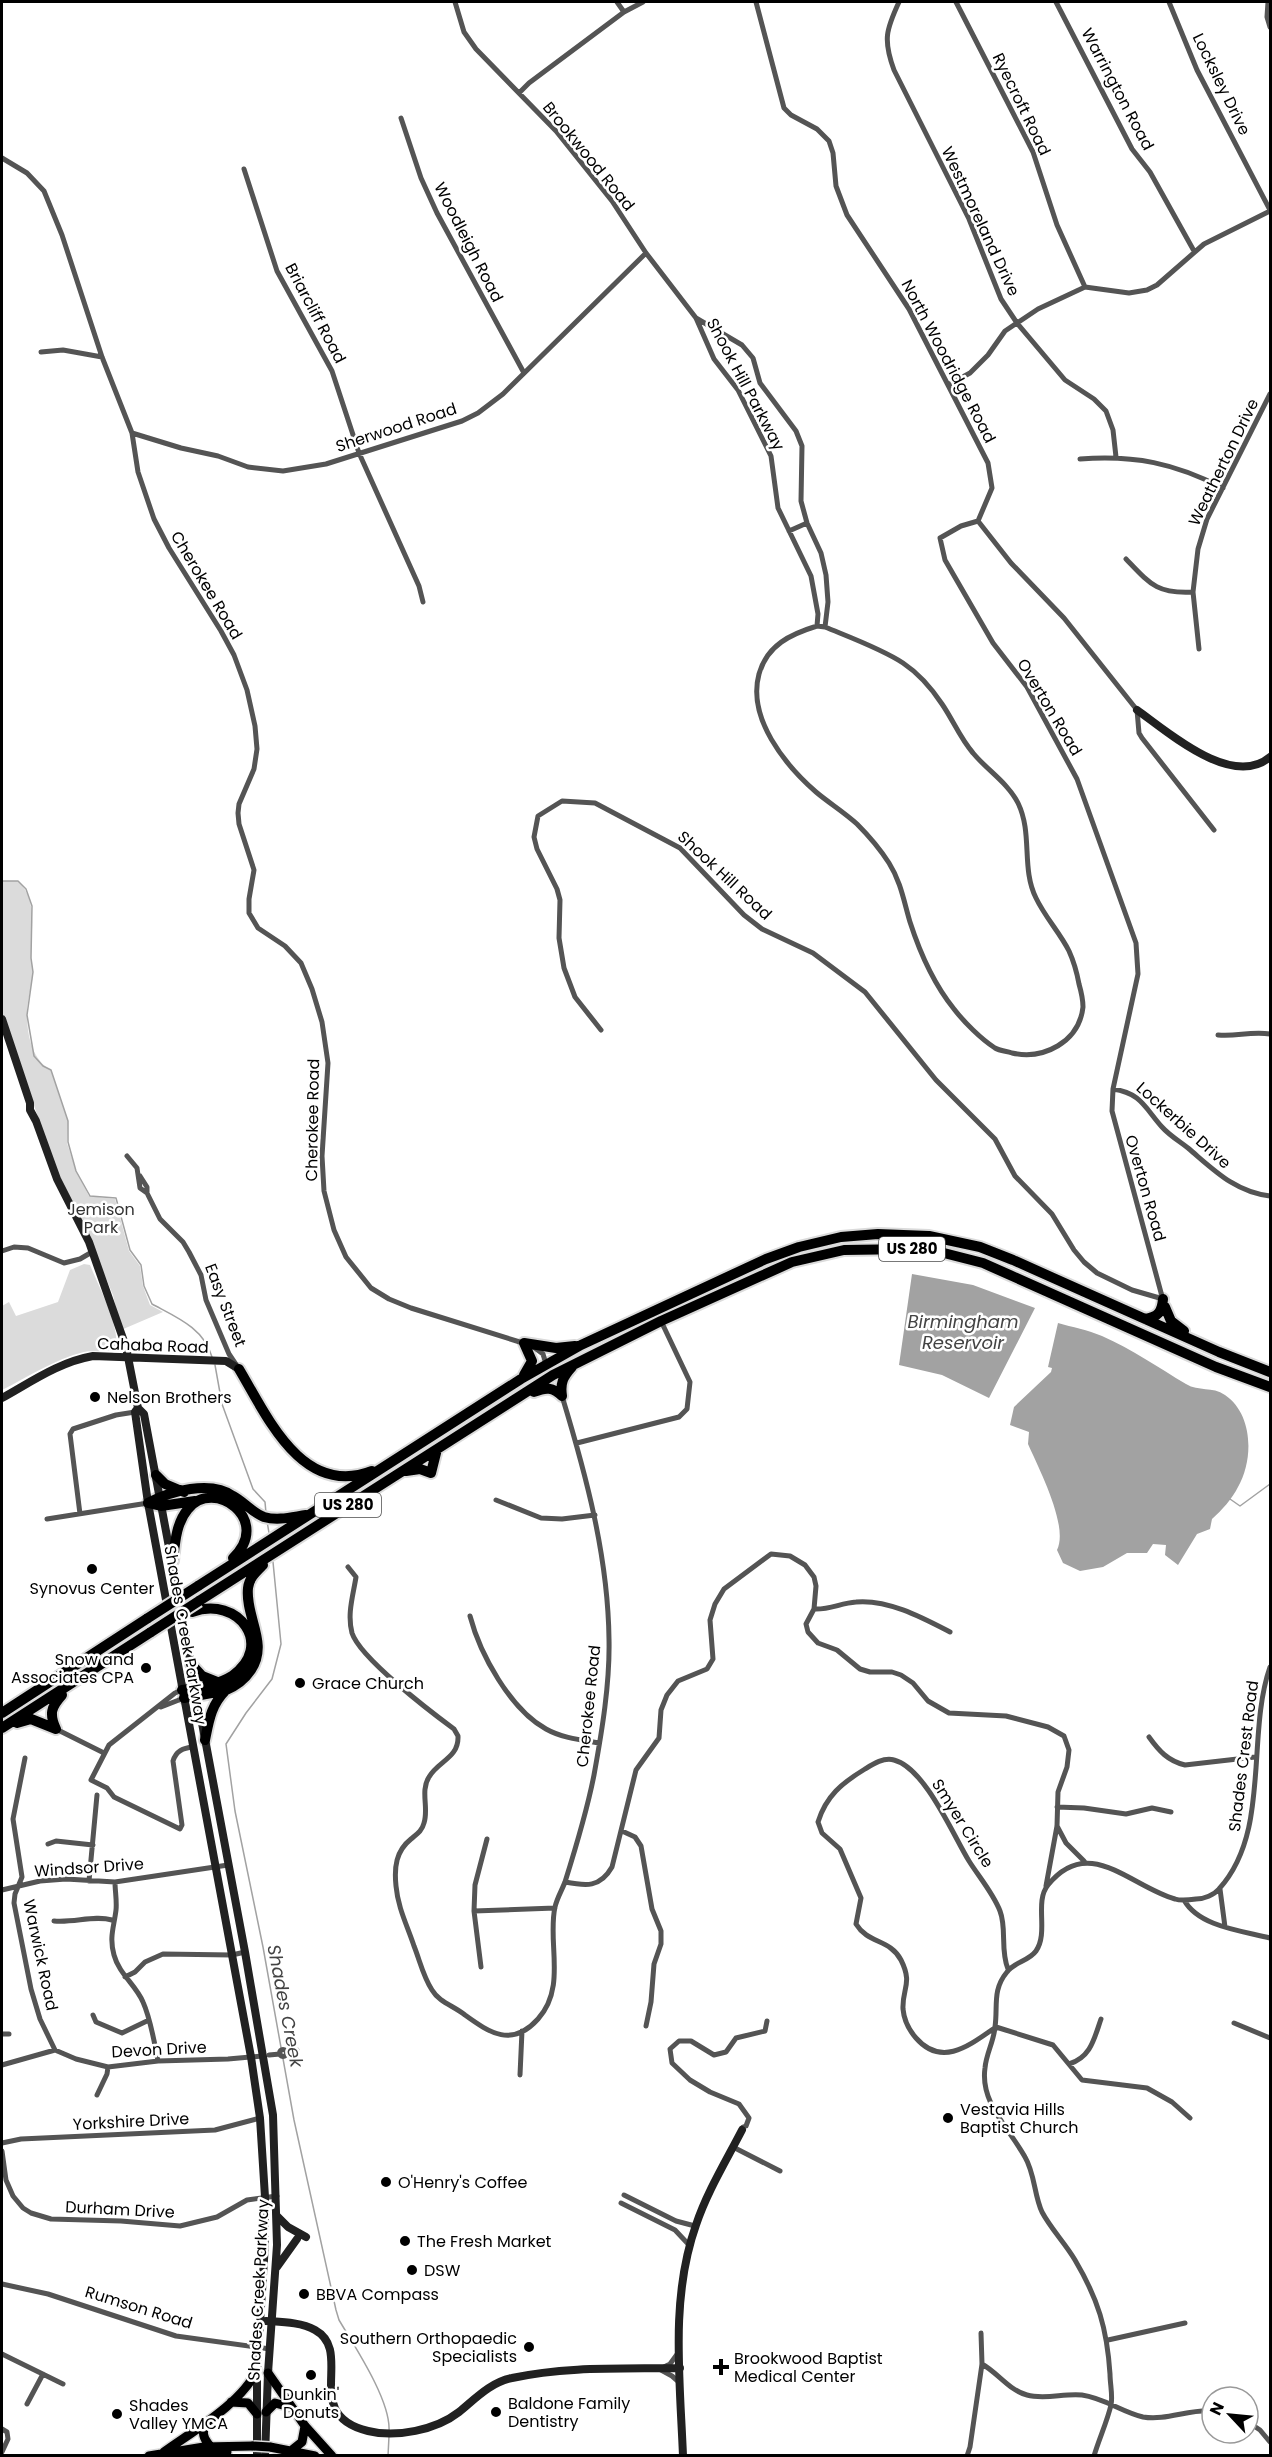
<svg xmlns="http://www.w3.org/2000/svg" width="1272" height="2457" viewBox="0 0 1272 2457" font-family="Poppins,sans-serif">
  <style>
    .green { fill: #dbdbdb }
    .water { fill: #a2a2a2 }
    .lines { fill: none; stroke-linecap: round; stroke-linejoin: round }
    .stream { stroke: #a2a2a2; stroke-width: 1.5 }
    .primary-casing { stroke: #dbdbdb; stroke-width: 12 }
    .highway-casing { stroke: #dbdbdb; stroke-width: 14 }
    .street { stroke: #545454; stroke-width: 5 }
    .secondary { stroke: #212121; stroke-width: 8 }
    .primary { stroke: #000; stroke-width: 9 }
    .highway { stroke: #000; stroke-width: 10 }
    .primary-bridge-casing { stroke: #dbdbdb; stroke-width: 12; stroke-linecap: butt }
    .highway-bridge-casing { stroke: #dbdbdb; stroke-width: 14; stroke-linecap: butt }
    .primary-bridge { stroke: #000; stroke-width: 9 }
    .highway-bridge { stroke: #000; stroke-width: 10 }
    .poi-dot { fill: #000; stroke: #fff; stroke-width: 2 }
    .labels { text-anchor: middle; stroke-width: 5; stroke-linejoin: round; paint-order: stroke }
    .shield { fill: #fff; stroke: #4c4c4c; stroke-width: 1.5 }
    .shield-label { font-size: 15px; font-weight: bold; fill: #000 }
    .street-label { font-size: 16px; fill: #000; stroke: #fff }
    .park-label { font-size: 16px; fill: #323232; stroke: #fff }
    .poi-label { font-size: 16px; fill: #000; stroke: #fff; text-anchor: start }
    .water-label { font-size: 18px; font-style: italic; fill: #434343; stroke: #fff }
  </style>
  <rect width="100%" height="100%" fill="#fff"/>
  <path class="green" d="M 2,881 L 18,881 C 38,900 31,929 31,955 C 31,961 33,967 33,973 C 32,987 27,1000 27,1014 C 27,1035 32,1060 51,1070 L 68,1121 L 67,1143 L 76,1171 L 89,1196 L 115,1199 L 129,1251 L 140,1266 L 143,1286 L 150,1305 L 163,1312 L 121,1330 L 113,1295 L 90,1240 L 58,1174 L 2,1014 Z
    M 84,1264 L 90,1265 C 98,1285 120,1326 116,1347 C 107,1354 94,1350 84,1352 C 55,1359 28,1377 2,1390 L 2,1306 L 9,1302 L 16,1316 L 58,1302 L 70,1270 Z"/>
  <path class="water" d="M 912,1274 L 973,1285 L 1035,1308 L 989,1398 L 942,1375 L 899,1365 Z
    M 1058,1323 C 1072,1327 1088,1330 1102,1336 C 1132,1349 1159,1368 1186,1384 C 1199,1392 1212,1386 1225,1395 C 1253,1414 1254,1459 1238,1487 C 1232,1499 1222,1510 1212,1519 L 1210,1529 L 1197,1534 L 1178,1565 L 1165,1555 L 1166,1545 L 1153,1544 L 1147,1553 L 1127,1553 L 1103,1567 L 1080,1571 L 1063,1563 L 1057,1550 C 1069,1526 1039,1469 1028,1444 L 1029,1432 L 1010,1425 L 1014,1407 L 1051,1372 L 1052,1368 L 1048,1367 Z"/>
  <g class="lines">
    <path class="stream" d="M 2,881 L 18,881 L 26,889 L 32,906 L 31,958 L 33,972 L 27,1015 L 34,1056 L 43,1066 L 51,1070 L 68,1121 L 68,1142 L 76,1171 L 90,1196 L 116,1198 L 130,1250 L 141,1265 L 144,1286 L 152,1304 C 176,1317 204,1328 212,1357
      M 215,1365 L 222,1404 L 253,1489 L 265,1502 L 266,1513
      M 1230,1499 L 1240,1506 L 1270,1484
      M 267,1521 L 269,1533
      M 273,1562 L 281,1644 L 272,1679 L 246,1713 L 226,1744 L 235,1811 L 263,1947 L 294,2120 L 336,2310 L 339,2320 C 355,2347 391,2401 389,2431
      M 388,2456 L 389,2436"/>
    <g class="primary-casing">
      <path id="primary" d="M 268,2373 L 305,2426 L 332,2456
        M 231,2402 L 248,2403 L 257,2414
        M 266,2412 L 275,2403 L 290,2407
        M 205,2423 C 202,2433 203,2438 210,2446
        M 270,2447 L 315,2456
        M 292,2450 L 302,2442 L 305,2426
        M 164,2452 C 193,2431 242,2403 257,2370
        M 149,2456 L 204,2447 L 253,2446
        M 194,2456 L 227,2452"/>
    </g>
    <g class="highway-casing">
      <path id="highway" d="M 1165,1307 L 1171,1321 L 1184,1331
        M 1145,1319 C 1158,1317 1162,1312 1163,1299
        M 524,1343 L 556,1348 L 575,1346
        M 524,1343 L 532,1361 L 524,1375
        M 239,1369 C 267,1416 302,1498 372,1471
        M 534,1392 C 546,1387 553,1387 562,1396
        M 562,1396 C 560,1383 563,1377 572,1367
        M 406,1471 L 420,1469 L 431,1473 L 437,1449
        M 156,1475 L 165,1484 L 184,1492
        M 148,1503 C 170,1491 211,1480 233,1496 C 244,1502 253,1513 264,1517 C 278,1521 292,1517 306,1515
        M 148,1503 L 161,1506 L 195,1501
        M 173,1561 C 175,1543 176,1523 188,1509 C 214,1477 273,1520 233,1558
        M 198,1586 L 521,1379 L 581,1345 L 766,1259 L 799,1247 L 841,1237 L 878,1234 L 929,1236 L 980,1247 L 1013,1260 L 1219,1352 L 1270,1372
        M 199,1601 L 553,1375 L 661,1321 L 792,1262 L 844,1250 L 911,1249 L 940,1252 L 983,1263 L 1216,1367 L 1270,1387
        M 191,1664 L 202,1676 L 217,1682
        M 182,1690 C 199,1688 218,1685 232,1676 C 275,1646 239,1595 192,1612
        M 184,1698 C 198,1695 212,1694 226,1690 C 236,1686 245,1679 251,1670 C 269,1643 245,1617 248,1588 C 249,1578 256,1572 263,1565
        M 2,1713 L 148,1618
        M 17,1723 L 31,1719 L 56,1729
        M 2,1728 L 151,1632
        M 56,1729 C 49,1714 51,1707 62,1695
        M 205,1740 C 209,1720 211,1705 226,1690"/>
    </g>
    <path class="street" d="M 455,2 L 464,32 L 476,49 L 556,131 L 612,201 L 646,253 L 696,318 L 714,359 L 738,390 L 771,456 L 778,508 L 811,576 L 818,614 L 817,626
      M 617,2 L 624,12
      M 756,2 L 784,108 L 791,115 L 817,129 L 829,141 L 833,153 L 836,186 L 847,215 L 909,309 L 988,463 L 992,488 L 978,521
      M 899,2 C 886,30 883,40 894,70 L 969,219 L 1001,299 L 1017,323 L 1065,380 L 1094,399 L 1106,411 L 1113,430 L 1116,457
      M 956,2 L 1033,152 L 1057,225 L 1085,287
      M 1056,2 L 1132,149 L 1150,172 L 1194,251
      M 1169,2 L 1197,70 L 1270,210
      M 1268,2 L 1267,17 L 1270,27
      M 519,93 L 529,83 L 624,12 L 643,2
      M 401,118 L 421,178 L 437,213 L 524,373
      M 2,158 L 27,173 L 44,191 L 62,235 L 102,357 L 132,433 L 138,472 L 154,519 L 169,548 L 221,631 L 234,655 L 247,690 L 255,726 L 257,749 L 254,769 L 239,804 L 238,813 L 239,824 L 254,870 L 249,899 L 249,913 L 258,928 L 285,946 L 301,963 L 312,989 L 322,1022 L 328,1063 L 322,1156 L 324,1191 L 334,1230 L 346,1257 L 371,1288 L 389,1299 L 411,1308 L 523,1343
      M 244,169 L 277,271 L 332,371 L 359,453 L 419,586 L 423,602
      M 696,318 L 742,345 L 753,358 L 760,383 L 796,431 L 802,446 L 801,501 L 807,523 L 821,553 L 826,575 L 828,602 L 825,627
      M 41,352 L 63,350 L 102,357
      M 948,385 L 970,373 L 988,355 L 1005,331 L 1038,309 L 1085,287 L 1129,293 L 1147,290 L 1157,285 L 1204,244 L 1270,211
      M 132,433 L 181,448 L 218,456 L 248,467 L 283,471 L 326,464 L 462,421 L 478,413 L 503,394 L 646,253
      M 1080,459 C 1135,455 1174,463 1223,488
      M 978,521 L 961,526 L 940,538 L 945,560 L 993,643 L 1027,687 L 1077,779 L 1136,943 L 1138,974 L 1113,1089 L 1112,1111 L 1163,1300
      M 978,521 L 1011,563 L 1064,618 L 1137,710 L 1139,733 L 1142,738 L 1214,830
      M 789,531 L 807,523
      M 1126,559 C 1150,584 1157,594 1193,592
      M 817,626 L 825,627 C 849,637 882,649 903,663 C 918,673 932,689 942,704 C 953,720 960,738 973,753 C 987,770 1008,783 1018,803 C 1033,834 1021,868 1036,898 C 1045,917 1060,933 1069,951 C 1074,962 1077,973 1079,984 C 1081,991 1083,999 1083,1007 C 1079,1042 1044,1060 1012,1053 C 1006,1051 1000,1051 995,1048 C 981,1039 964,1022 954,1009 C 933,983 920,953 910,922 C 904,902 901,882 889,863 C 880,849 869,836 857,824 C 844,812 829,803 816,792 C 785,765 747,718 759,674 C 767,645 791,634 817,626 Z
      M 1199,649 L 1193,592 L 1198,549 L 1207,519 L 1270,394
      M 601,1030 L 575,997 L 564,968 L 559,938 L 560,900 L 557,889 L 537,849 L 534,837 L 538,816 L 562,801 L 595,803 L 680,848 L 744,915 L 762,929 L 813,953 L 865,992 L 936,1080 L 995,1139 L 1015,1176 L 1052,1214 L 1074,1250 L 1084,1262 L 1097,1273 L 1132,1290 L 1163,1299
      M 1218,1035 C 1236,1037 1250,1031 1270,1034
      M 1113,1089 C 1141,1093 1145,1108 1162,1127 C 1169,1135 1179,1141 1188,1148 C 1214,1170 1235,1192 1270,1196
      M 127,1156 L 137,1168 L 140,1188 L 147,1193 L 160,1219 L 183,1242 L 189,1252 L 201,1275 L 206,1300 L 229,1354 L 237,1366
      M 140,1176 L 147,1187 L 147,1193
      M 2,1251 L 14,1247 L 28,1248 L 64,1263 L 80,1259 L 92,1252
      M 535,1348 L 543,1354 L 546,1364
      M 577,1443 L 679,1417 L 687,1409 L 690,1382 L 661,1321
      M 496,1500 L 541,1518 L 562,1519 L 595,1515
      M 80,1514 L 70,1434 L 73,1429 L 116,1415 L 135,1412
      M 47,1519 L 148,1503
      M 348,1567 L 356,1577 C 353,1596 347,1614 352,1633 C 360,1658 431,1712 454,1729 L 458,1736 C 459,1758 438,1761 429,1777 C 420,1791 429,1808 424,1823 C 422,1831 417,1834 411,1839 C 396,1851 394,1867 396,1886 C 398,1908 407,1925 414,1946 C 420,1961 423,1976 432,1990 C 439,2002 454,2006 465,2015 C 490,2033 512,2048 538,2019 C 567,1987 547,1942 555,1907 C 557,1898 562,1890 565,1882 C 576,1847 587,1811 594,1775 C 602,1731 610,1683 609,1639 C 608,1556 586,1475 562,1396
      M 814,1609 C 829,1610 841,1603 856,1602 C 888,1599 923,1618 950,1632
      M 470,1616 C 480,1654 510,1709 546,1729 C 562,1738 581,1740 599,1743
      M 182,1690 L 175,1693 L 109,1745 L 91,1780 L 107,1788 L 114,1797 L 180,1829 L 182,1825 L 173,1761 C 176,1751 183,1748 193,1747
      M 161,1707 L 184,1698
      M 56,1729 L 104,1753
      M 1149,1737 C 1159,1751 1168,1761 1185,1765 L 1255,1757
      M 25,1758 L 13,1819 L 22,1877 L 15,1894 L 14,1903 L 31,1989 L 40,2019 L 55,2050
      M 1057,1807 L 1084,1808 L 1126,1814 L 1152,1808 L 1171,1812
      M 1057,1826 L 1066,1843 L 1084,1861
      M 622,1831 L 635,1837 L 641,1846 L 652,1909 L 661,1931 L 661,1944 L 654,1964 L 651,2002 L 646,2026
      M 48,1844 L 56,1841 L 93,1845
      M 89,1881 L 97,1795
      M 115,1882 C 115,1891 117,1901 116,1910 C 114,1927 109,1937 114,1955 C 119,1974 136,1985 143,2002 C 151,2020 154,2041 158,2061
      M 565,1882 C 586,1886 600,1888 612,1867 L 636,1770 L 659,1738 L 661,1710 L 667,1695 L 678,1681 L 707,1669 L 713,1659 L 710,1620 L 715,1604 L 724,1589 L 771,1554 L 790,1556 L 805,1565 L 814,1577 L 816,1586 L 814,1609 L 806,1624 L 808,1632 L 818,1643 L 837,1650 L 860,1669 L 870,1672 L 892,1672 L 901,1675 L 913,1683 L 928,1701 L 949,1713 L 1006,1716 L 1048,1727 L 1064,1736 L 1069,1750 L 1067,1767 L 1058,1792 L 1057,1826 L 1046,1886
      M 1220,1889 L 1225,1927
      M 2,1890 L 40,1881 L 66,1879 L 115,1882 L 228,1865
      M 1184,1900 C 1199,1927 1243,1931 1270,1938
      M 474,1911 L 555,1908
      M 54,1921 C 74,1923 94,1915 112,1920
      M 481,1967 L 474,1911 L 475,1885 L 487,1839
      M 1008,1969 C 1000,1950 1007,1929 1000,1911 C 993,1893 979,1877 969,1861 C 953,1835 925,1768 894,1760 C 884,1757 873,1764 865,1769 C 842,1783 826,1796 818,1822 L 822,1833 L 840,1849 L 861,1898 L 856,1924 C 868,1944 890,1939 901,1960 C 913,1984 902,1988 903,2009 C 904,2020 909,2030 916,2038 C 942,2068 970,2045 996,2027 L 1053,2045 L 1082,2080 L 1147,2088 L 1172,2102 L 1190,2118
      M 125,1977 L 135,1972 L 145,1962 L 163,1954 L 232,1955 L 245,1952
      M 93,2015 L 96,2022 L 122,2033 L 149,2020
      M 1234,2023 L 1270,2038
      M 2,2034 L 9,2034
      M279.5 2053a3.5 3.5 0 1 1 7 0a3.5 3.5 0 1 1-7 0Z
      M 287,2052 L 297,2050
      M 269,2055 L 280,2054
      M 1069,2064 C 1091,2057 1094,2039 1101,2019
      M 2,2065 L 55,2050 L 76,2059 L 108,2067 L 158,2061 L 228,2059 L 263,2056
      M 520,2075 L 522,2031
      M 97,2095 L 107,2074 L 108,2067
      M 743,2127 L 746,2126 L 749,2118 L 739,2104 L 710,2092 L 690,2080 L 672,2063 L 670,2049 L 679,2041 L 691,2041 L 714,2055 L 726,2052 L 736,2038 L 765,2031 L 767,2021
      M 2,2143 L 21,2139 L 215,2130 L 260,2118
      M 733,2147 L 780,2171
      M 2,2151 L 6,2180 L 13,2196 L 23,2208 L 31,2213 L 51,2219 L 121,2221 L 180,2226 L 217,2217 L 247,2200 L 277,2196
      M 624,2195 L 676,2221 L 695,2226
      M 621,2203 L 675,2230 L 690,2246
      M 2,2284 L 48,2294 L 176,2336 L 270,2349
      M 1108,2340 L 1185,2323
      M 2,2354 L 63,2384
      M 982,2364 C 998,2373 1010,2391 1027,2395 C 1045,2400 1064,2393 1082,2395 C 1104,2398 1122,2412 1143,2417 C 1166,2421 1189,2409 1212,2411
      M 664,2367 L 670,2364 L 678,2353
      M 661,2370 L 672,2376 L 680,2383
      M 27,2404 L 43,2374
      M 1248,2422 L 1260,2430 L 1270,2442
      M 2,2429 L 7,2432 L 8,2439 L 2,2452
      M 967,2456 L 970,2447 L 982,2364 L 981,2333
      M 1094,2456 C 1099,2439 1107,2422 1111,2405 C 1113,2396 1110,2384 1110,2374 C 1107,2328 1098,2299 1075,2260 C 1065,2243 1051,2229 1042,2212 C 1034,2195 1035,2174 1025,2157 C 1009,2128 980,2103 985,2068 C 986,2054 994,2041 995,2027 C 998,2006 992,1990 1007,1972 C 1014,1962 1029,1961 1036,1951 C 1049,1932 1034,1902 1048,1885 C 1089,1834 1131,1887 1175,1899 C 1181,1901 1189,1900 1196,1899 C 1204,1899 1214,1895 1219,1889 C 1271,1832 1246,1736 1270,1667"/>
    <path class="secondary" d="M 1137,710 C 1168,732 1232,789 1270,757
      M 2,1019 L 30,1103 L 30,1110 L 36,1121 L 57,1179 L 89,1242 L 126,1347 L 138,1408 L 144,1414 L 245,1952 L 273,2115 L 277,2245 L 268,2373 L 265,2456
      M 2,1398 C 31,1382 59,1362 93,1356 L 226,1361 L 239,1369
      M 138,1408 L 135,1412 L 148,1503 L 251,2057 L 260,2118 L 265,2197 L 265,2244 L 257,2370 L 257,2456
      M 277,2216 L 288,2227 L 306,2237
      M 277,2267 L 297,2239
      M 266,2321 C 281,2322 301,2322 315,2330 C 355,2352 300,2415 368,2431 C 396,2438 436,2430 459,2412 C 475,2399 491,2382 512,2378 C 566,2366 624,2369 680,2368
      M 683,2456 C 680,2379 670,2298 696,2225 C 707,2192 726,2161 742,2130"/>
    <use href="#primary" class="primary"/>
    <use href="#highway" class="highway"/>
    <g class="primary-bridge-casing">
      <path id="primary-bridge" d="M 253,2446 L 270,2447"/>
    </g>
    <g class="highway-bridge-casing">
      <path id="highway-bridge" d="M 148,1618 L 198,1586
        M 151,1632 L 199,1601"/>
    </g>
    <use href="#primary-bridge" class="primary-bridge"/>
    <use href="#highway-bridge" class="highway-bridge"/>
  </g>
  <g class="poi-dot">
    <circle cx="95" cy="1397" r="6"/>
    <circle cx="92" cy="1569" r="6"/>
    <circle cx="146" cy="1668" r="6"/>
    <circle cx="300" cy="1683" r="6"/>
    <circle cx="948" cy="2118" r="6"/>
    <circle cx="386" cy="2182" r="6"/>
    <circle cx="405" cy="2241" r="6"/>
    <circle cx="412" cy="2270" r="6"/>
    <circle cx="304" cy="2294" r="6"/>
    <circle cx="529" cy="2347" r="6"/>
    <path d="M718 2358h6v6h6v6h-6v6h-6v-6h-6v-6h6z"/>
    <circle cx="311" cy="2375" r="6"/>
    <circle cx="496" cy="2412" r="6"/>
    <circle cx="117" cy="2414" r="6"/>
  </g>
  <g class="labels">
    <g class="shield">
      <rect x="879" y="1237" width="66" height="24" rx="4.5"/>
      <rect x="315" y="1493" width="66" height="24" rx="4.5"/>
    </g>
    <g class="shield-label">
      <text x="912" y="1254">US 280</text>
      <text x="348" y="1510">US 280</text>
    </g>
    <g class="street-label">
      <text transform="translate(1222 84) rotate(64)" y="6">Locksley Drive</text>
      <text transform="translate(1118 89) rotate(62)" y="6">Warrington Road</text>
      <text transform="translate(1022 104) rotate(64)" y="6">Ryecroft Road</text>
      <text transform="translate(589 156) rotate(51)" y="6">Brookwood Road</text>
      <text transform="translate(981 221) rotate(65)" y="6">Westmoreland Drive</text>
      <text transform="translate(469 242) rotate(63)" y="6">Woodleigh Road</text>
      <text transform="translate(316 313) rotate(62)" y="6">Briarcliff Road</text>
      <text transform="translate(949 361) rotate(62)" y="6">North Woodridge Road</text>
      <text transform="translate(746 384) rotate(62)" y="6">Shook Hill Parkway</text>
      <text transform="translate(396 427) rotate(-18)" y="6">Sherwood Road</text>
      <text transform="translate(1223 462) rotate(-64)" y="6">Weatherton Drive</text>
      <text transform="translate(207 585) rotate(59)" y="6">Cherokee Road</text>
      <text transform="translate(1050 707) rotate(59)" y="6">Overton Road</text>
      <text transform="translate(725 875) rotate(43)" y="6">Shook Hill Road</text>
      <text transform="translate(312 1120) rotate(-89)" y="6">Cherokee Road</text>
      <text transform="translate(1184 1125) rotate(42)" y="6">Lockerbie Drive</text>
      <text transform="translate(1146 1188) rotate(74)" y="6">Overton Road</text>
      <text transform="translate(226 1305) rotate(69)" y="6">Easy Street</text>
      <text transform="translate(153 1345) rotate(2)" y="6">Cahaba Road</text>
      <text transform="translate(186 1635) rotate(80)" y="6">Shades Creek Parkway</text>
      <text transform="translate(588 1706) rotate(-84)" y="6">Cherokee Road</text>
      <text transform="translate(1243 1756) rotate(-83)" y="6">Shades Crest Road</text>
      <text transform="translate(963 1823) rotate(58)" y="6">Smyer Circle</text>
      <text transform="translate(89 1867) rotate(-4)" y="6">Windsor Drive</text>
      <text transform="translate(41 1955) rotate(78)" y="6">Warwick Road</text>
      <text transform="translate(159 2049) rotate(-3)" y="6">Devon Drive</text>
      <text transform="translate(131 2121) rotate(-3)" y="6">Yorkshire Drive</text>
      <text transform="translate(120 2209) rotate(3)" y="6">Durham Drive</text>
      <text transform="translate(258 2290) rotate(-87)" y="6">Shades Creek Parkway</text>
      <text transform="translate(139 2307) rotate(17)" y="6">Rumson Road</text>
    </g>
    <g class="park-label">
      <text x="101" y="1215">Jemison<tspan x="101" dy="18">Park</tspan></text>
    </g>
    <g class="poi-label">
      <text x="107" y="1403">Nelson Brothers</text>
      <text x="92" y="1594" text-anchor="middle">Synovus Center</text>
      <text x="134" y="1665" text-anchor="end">Snow and<tspan x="134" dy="18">Associates CPA</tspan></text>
      <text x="312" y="1689">Grace Church</text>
      <text x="960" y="2115">Vestavia Hills<tspan x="960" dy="18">Baptist Church</tspan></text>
      <text x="398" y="2188">O'Henry's Coffee</text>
      <text x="417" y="2247">The Fresh Market</text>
      <text x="424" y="2276">DSW</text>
      <text x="316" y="2300">BBVA Compass</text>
      <text x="517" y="2344" text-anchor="end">Southern Orthopaedic<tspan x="517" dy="18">Specialists</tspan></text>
      <text x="734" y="2364">Brookwood Baptist<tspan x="734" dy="18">Medical Center</tspan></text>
      <text x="311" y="2400" text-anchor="middle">Dunkin'<tspan x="311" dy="18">Donuts</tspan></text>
      <text x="508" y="2409">Baldone Family<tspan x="508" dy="18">Dentistry</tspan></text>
      <text x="129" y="2411">Shades<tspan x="129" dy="18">Valley YMCA</tspan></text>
    </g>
    <g class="water-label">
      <text x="963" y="1328">Birmingham<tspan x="963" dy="21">Reservoir</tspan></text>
      <text transform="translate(285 2006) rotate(79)" y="6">Shades Creek</text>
    </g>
  </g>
  <rect width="1272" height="2457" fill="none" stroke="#000000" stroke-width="6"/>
  <g transform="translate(1230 2415) rotate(296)"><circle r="28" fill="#ffffff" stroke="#999999" stroke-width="1.5"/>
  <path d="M0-4.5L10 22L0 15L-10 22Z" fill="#000000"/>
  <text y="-9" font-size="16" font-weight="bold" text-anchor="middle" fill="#000000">N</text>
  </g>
</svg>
